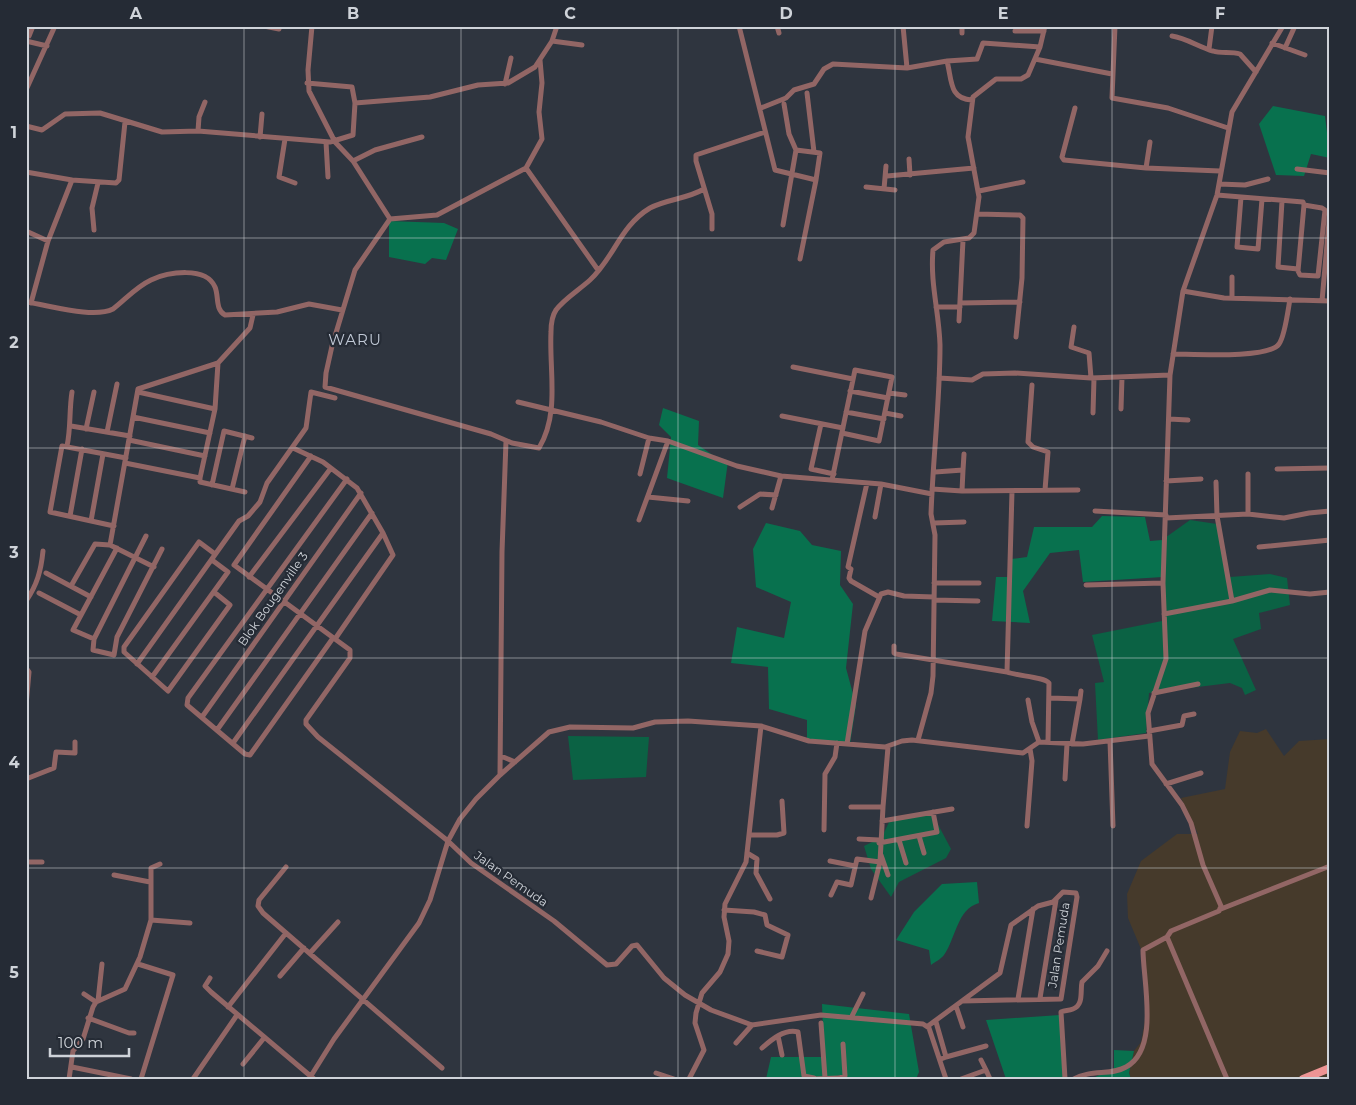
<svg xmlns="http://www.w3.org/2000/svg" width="1356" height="1105" viewBox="0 0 1356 1105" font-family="Montserrat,sans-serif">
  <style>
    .industrial { fill: #463a2b }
    .green { fill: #0b6244 }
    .forest { fill: #08714e }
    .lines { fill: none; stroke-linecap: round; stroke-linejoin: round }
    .minor { stroke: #926665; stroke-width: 5 }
    .primary { stroke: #ee9494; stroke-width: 8 }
    .grid { fill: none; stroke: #cfd3d9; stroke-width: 1; stroke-opacity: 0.55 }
    .labels { text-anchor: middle; stroke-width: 4.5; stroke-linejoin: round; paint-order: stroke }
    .street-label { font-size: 12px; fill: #cfd3d9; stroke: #252b35 }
    .quarter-label { font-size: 15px; letter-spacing: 1px; fill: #c1c9d6; stroke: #252b35 }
    .neatline { fill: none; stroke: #cfd3d9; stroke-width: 2 }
    .grid-label { font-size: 16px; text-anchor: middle; font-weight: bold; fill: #cfd3d9 }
  </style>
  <rect width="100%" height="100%" fill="#2f353f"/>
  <path class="industrial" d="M 1266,729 L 1284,756 L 1299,741 L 1330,739 L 1330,1079 L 1131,1079 L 1129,1073 L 1134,1051 L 1141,1042 L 1146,1015 L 1141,949 L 1128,918 L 1127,894 L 1141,861 L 1177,834 L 1198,834 L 1181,798 L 1225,789 L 1230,752 L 1240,731 L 1257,733 Z"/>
  <path class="green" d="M 1190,520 L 1217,524 L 1230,577 L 1270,574 L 1287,578 L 1290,605 L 1259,613 L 1261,629 L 1233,639 L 1256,690 L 1245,695 L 1242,688 L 1230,683 L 1149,693 L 1146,733 L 1098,740 L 1095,683 L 1104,682 L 1092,635 L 1162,621 L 1162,540 Z
    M 568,736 L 649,737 L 646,777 L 573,780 Z
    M 933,815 L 951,849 L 946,858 L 899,882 L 891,897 L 871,869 L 864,846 L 882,837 L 890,820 Z"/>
  <path class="forest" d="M 1273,106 L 1325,116 L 1330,158 L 1311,154 L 1304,176 L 1276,175 L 1259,124 Z
    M 389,221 L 444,223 L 458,229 L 446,260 L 432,258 L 425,264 L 389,257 Z
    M 663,408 L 699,421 L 698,445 L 717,458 L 728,461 L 723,498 L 667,478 L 671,437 L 659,425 Z
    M 1102,516 L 1145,517 L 1150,541 L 1162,540 L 1163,577 L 1083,582 L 1079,550 L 1050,553 L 1023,591 L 1030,623 L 992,621 L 996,577 L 1010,577 L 1011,559 L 1027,557 L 1034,527 L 1092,527 Z
    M 766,523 L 800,531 L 812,545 L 841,551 L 840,585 L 853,604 L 846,668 L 856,705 L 850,744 L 807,739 L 807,720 L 769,709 L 768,667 L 731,663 L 737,627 L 784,638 L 791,602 L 756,587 L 753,549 Z
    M 977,882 L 979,903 C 957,909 956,938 944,955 C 941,959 935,962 931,965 L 929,950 L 896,940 L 914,912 L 942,884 Z
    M 822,1004 L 909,1014 L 919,1072 L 916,1079 L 851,1079 L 842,1075 L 816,1079 L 766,1079 L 771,1057 L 824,1057 Z
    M 1060,1015 L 1067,1079 L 1006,1079 L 986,1020 Z
    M 1114,1050 L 1134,1051 L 1129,1073 L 1131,1079 L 1091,1079 L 1114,1068 Z"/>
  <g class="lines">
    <path class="minor" d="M 264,26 L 279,29 L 279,26
      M 312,26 L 308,70 L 309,91 L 335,142 L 353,161 L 390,219
      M 739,26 L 775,170 L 816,180 L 800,259
      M 777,26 L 779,33
      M 903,26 L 907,68
      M 1115,26 L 1112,98 L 1168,108 L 1228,128
      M 1015,31 L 1044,31
      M 962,33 L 962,26
      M 29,36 L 33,26
      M 1172,36 C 1186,38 1199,47 1213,51 C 1221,54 1231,51 1240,54 L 1256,72
      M 26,41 L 47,46
      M 552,41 L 582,45
      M 1272,43 L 1305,55
      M 1285,48 L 1295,26
      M 1209,49 L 1212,26
      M 1035,59 L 1112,74
      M 540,60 L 542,83 L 539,112 L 542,139 L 526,168 L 598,270
      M 947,61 C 952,80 949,99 972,100
      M 505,84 L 511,58
      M 26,90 L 55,26
      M 807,93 L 814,152
      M 355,103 L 430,97 L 478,85 L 508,83 L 535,67 L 552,41 L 557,26
      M 761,108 L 786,98 L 794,90 L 814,84 L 824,69 L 833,64 L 907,68 L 947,61 L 977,59 L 983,43 L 1040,47
      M 1075,108 L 1062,157 L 1064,160 L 1146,168 L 1220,171
      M 26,126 L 42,130 L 65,114 L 100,113 L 162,132 L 198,131 L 330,142 L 353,135 L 355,103 L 352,87 L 307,83
      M 198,131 L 199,117 L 205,102
      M 260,137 L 262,114
      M 285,139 L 279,177 L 295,183
      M 326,142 L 328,177
      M 796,150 L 820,153 L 816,180
      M 909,159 L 910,175
      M 353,161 L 375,150 L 422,137
      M 526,168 L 437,215 L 390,219 L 355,270 L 332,346 L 326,373 L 325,387 L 491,434 L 512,443 L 539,448 C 560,413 549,371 551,332 C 551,325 552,316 556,310 C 564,299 579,290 590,280 C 614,258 620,226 650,208 C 667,199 687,199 704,189
      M 1146,168 L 1150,142
      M 1297,169 L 1330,173
      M 26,172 L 72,180
      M 887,176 L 974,168
      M 1219,184 L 1245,185 L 1268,179
      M 866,187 L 895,190
      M 884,189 L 886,166
      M 979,191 L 1023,182
      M 1217,195 L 1303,202 L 1304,205 L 1322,208 L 1325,210 L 1318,276 L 1300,275 L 1298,271 L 1304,205
      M 1241,197 L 1237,247 L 1258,249 L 1262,199
      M 1282,201 L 1278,267 L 1298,269
      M 977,214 L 1020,215 L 1023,218 L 1022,278 L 1016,337
      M 783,225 L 796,150 L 789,134 L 784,104
      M 712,229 L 712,214 L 696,161 L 696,155 L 765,132
      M 94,230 L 92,208 L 98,183
      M 26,231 L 48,241
      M 1183,291 L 1224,298 L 1330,301
      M 1232,298 L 1232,277
      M 1322,301 L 1330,211
      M 26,302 C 49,305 93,319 113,309 C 126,299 136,287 151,280 C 168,272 206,266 215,287 C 219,296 215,310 225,315 L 277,312 L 309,304 L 342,310
      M 31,303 L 48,241 L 72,180 L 116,183 L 119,180 L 125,122
      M 960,303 L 1020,302
      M 936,307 L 960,307
      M 959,321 L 963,240
      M 1074,327 L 1071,347 L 1089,353 L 1091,378
      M 1173,354 C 1192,354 1269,359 1279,344 C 1285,336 1288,310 1290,299
      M 793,367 L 853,379
      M 939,378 L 972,380 L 983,374 L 1015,373 L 1091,378 L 1170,375
      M 1032,385 L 1028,442 L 1033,447 L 1048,452 L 1045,490
      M 850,391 L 888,398
      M 138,392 L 215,409
      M 889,393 L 905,395
      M 518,402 L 601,422 L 649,438 L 668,441 L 737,466 L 781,476 L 881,484 L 932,494
      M 1121,409 L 1122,377
      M 846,412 L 884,419
      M 885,413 L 901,416
      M 1093,413 L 1094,378
      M 782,416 L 843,428
      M 133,417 L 210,433
      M 1169,419 L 1188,420
      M 821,424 L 811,469 L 834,474
      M 71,426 L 130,436
      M 86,429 L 94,392
      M 107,432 L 117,384
      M 129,440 L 205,456
      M 67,446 C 71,428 69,411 72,392
      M 293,448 L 323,462 L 357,488 L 383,533 L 393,555 L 335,639
      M 311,456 L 234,565 L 350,650 L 350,658 L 306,720 L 306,724 L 318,737 L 448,841 L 471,863 L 554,921 L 607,965 L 616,964 L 632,946 L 637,945 L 664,978 L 685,995 L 711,1010 L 752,1025 L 821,1015 L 923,1024 L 929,1028 L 946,1079
      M 125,463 L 200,478 L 215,409 L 218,363
      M 1277,469 L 1330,468
      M 963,470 L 964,454
      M 935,472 L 963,470 L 962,491 L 1078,490
      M 640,474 L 649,438
      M 200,478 L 200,482 L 245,492
      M 832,480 L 855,370 L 892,377 L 879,441 L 842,433
      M 1166,481 L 1201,479
      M 1216,482 L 1217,516 L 1232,601
      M 867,483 L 848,567 L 851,569 L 849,578 L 851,581 L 879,597
      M 212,485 L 224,431 L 252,438
      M 232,489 L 245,436
      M 932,489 L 962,491
      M 1012,491 L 1007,672 C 1017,676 1044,677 1049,683 L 1048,742
      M 648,497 L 688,501
      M 740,507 L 760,494 L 776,495
      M 772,508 L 781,476
      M 1095,511 L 1166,515
      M 1248,514 L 1248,474
      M 70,516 L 82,449
      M 875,517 L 881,484
      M 1166,518 L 1248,514 L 1284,518 L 1309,513 L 1330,511
      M 639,520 L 668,441
      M 91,521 L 103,454
      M 934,523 L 964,522
      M 114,526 L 50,512 L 62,446 L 126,458
      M 146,536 L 94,639 L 93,650 L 114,655 L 117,637 L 162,549
      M 1259,547 L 1330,540
      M 154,567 L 110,545 L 138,389 L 218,363 L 250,328 L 253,315
      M 46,573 L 91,597
      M 249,577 L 331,468
      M 934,583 L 979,583
      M 1086,585 L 1163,583
      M 71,586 L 95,544 L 110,545
      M 214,592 L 230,605 L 168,691 L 124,652 L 124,647 L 199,542 L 215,554
      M 39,593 L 81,615
      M 934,600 L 978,601
      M 26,601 C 37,585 41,571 43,551
      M 1164,614 L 1232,601 L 1270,590 L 1310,594 L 1330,592
      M 333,638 L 250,755 L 245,754 L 187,705 L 188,698 L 347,479
      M 94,639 L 73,630 L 117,548
      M 894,646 L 894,653 L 896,654 L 1007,672
      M 137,664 L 239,521 L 248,516 L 260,502 L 267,483 L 306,428 L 311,392 L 335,398
      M 26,668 L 29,672 L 26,706
      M 152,677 L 228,572 L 212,560
      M 1154,693 L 1198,684
      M 1050,698 L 1080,699 L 1072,744
      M 1080,699 L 1081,691
      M 1028,700 L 1032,722 L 1039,742
      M 202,717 L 361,493
      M 217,730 L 372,513
      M 1149,731 L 1182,725 L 1184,716 L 1194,714
      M 918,740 L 931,693 L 933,676 L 935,535 L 931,514 C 933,457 940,401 940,345 C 939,311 930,284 933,250 L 944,242 L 969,238 L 974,233 L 979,197 L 968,137 L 973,97 L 996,79 L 1021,79 L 1028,75 L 1040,47 L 1045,26
      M 1110,741 L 1113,826
      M 233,743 L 383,533
      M 847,744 L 865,631 L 881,594 L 888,592 L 904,596 L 934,597
      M 501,756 L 515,762
      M 500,775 L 502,552 L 506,441
      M 26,779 L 54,768 L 56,752 L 75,753 L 75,742
      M 1065,779 L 1067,744
      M 1166,784 L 1201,773
      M 851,807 L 883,807 L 888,747
      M 882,821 L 952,809
      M 1027,826 L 1032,761 L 1030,749
      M 824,830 L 825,774 L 835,757 L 837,743
      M 749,835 L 777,835 L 784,833 L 782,801
      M 919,836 L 924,853
      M 859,839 L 879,840
      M 899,840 L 906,863
      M 879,843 L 937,832 L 933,812
      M 747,853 L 757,859 L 756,873 L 770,899
      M 881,855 L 888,875
      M 830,861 L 855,866
      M 26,862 L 42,862
      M 286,867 L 259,900 L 258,906 L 263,913 L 442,1068
      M 114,875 L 150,882
      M 831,895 L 837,882 L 851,885 L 857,859 L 880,862
      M 871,898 L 880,862 L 883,807
      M 1221,909 L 1330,866
      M 724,910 L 754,912 L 765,915 L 767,925 L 788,935 L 782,957 L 757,951
      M 151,920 L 190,923
      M 310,953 L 338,922
      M 138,964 L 173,975 L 141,1079
      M 280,976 L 304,948
      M 210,978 L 205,986 L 211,992 L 314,1079
      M 84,994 L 96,1002
      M 1040,998 L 1056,900
      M 1018,999 L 1033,909
      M 98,1001 L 102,964
      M 956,1006 L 963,1027
      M 228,1007 L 286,933
      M 852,1016 L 863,994
      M 88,1018 L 129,1033 L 134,1033
      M 936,1022 L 946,1057 L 941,1059
      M 821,1023 L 825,1078
      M 928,1026 L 962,1001 L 1061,999 L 1077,897 L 1076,893 L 1063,892 L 1053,902 L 1038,906 L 1011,925 L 1000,973 L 962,1001
      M 778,1036 L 782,1055
      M 736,1043 L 752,1025
      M 762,1048 C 771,1040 785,1028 798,1032 L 804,1076 L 814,1078
      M 946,1057 L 986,1046
      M 981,1060 L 986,1070
      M 243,1064 L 264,1038
      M 72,1067 L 131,1079
      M 656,1073 L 674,1079
      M 69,1079 L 73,1051 L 83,1039 L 93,1007 L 96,1002 L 125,989 L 140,957 L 151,920 L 151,868 L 160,864
      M 193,1079 L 237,1015
      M 309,1079 L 334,1039 L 419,923 L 430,900 L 448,841 L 460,819 L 476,799 L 500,775 L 549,732 L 570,727 L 633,728 L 655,722 L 688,721 L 761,726 L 809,741 L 885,747 L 902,741 L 912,740 L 1023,753 L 1039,742 L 1083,744 L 1149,736
      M 689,1079 L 704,1050 L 695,1023 L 696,1013 L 702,993 L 720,972 L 728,954 L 729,941 L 724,917 L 725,904 L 746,862 L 761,726
      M 814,1079 L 839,1078 L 845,1076 L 843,1044
      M 961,1079 L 986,1070 L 990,1079
      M 1065,1079 L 1061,1012 C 1065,1010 1068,1011 1073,1009 C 1084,1005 1080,991 1082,982 L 1098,966 L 1107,951
      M 1074,1079 C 1091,1069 1111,1076 1126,1067 C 1160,1049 1143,981 1143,950 L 1167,937
      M 1227,1079 L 1167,937 L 1171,931 L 1219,911 L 1221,906 L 1203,865 L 1191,823 L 1182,805 L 1152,764 L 1148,713 L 1166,659 L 1163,583 L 1170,375 L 1183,291 L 1217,195 L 1232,112 L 1283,26"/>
    <path class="primary" d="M 1303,1079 L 1330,1068"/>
  </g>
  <path class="grid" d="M 244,26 L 244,1079M 461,26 L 461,1079M 678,26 L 678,1079M 895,26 L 895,1079M 1112,26 L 1112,1079M 26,238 L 1330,238M 26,448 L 1330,448M 26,658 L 1330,658M 26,868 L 1330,868"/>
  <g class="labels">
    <g class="street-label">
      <text transform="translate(273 599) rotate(-55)" y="4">Blok Bougenville 3</text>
      <text transform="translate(511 879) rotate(35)" y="4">Jalan Pemuda</text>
      <text transform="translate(1059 945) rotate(-81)" y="4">Jalan Pemuda</text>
    </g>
    <g class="quarter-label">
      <text x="355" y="345">WARU</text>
    </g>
  </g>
  <rect width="1356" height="1105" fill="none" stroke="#252b35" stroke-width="55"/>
  <path d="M50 1048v8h79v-8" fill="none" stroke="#cfd3d9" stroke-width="2.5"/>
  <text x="58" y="1048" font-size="15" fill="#cfd3d9" stroke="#252b35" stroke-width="4" paint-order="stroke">100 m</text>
  <rect x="28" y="28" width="1300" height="1050" class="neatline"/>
  <g class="grid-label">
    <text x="136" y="19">A</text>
    <text x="353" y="19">B</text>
    <text x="570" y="19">C</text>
    <text x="786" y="19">D</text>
    <text x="1003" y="19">E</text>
    <text x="1220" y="19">F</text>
    <text x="14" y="138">1</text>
    <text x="14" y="348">2</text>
    <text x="14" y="558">3</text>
    <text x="14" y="768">4</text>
    <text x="14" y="978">5</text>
  </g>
</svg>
